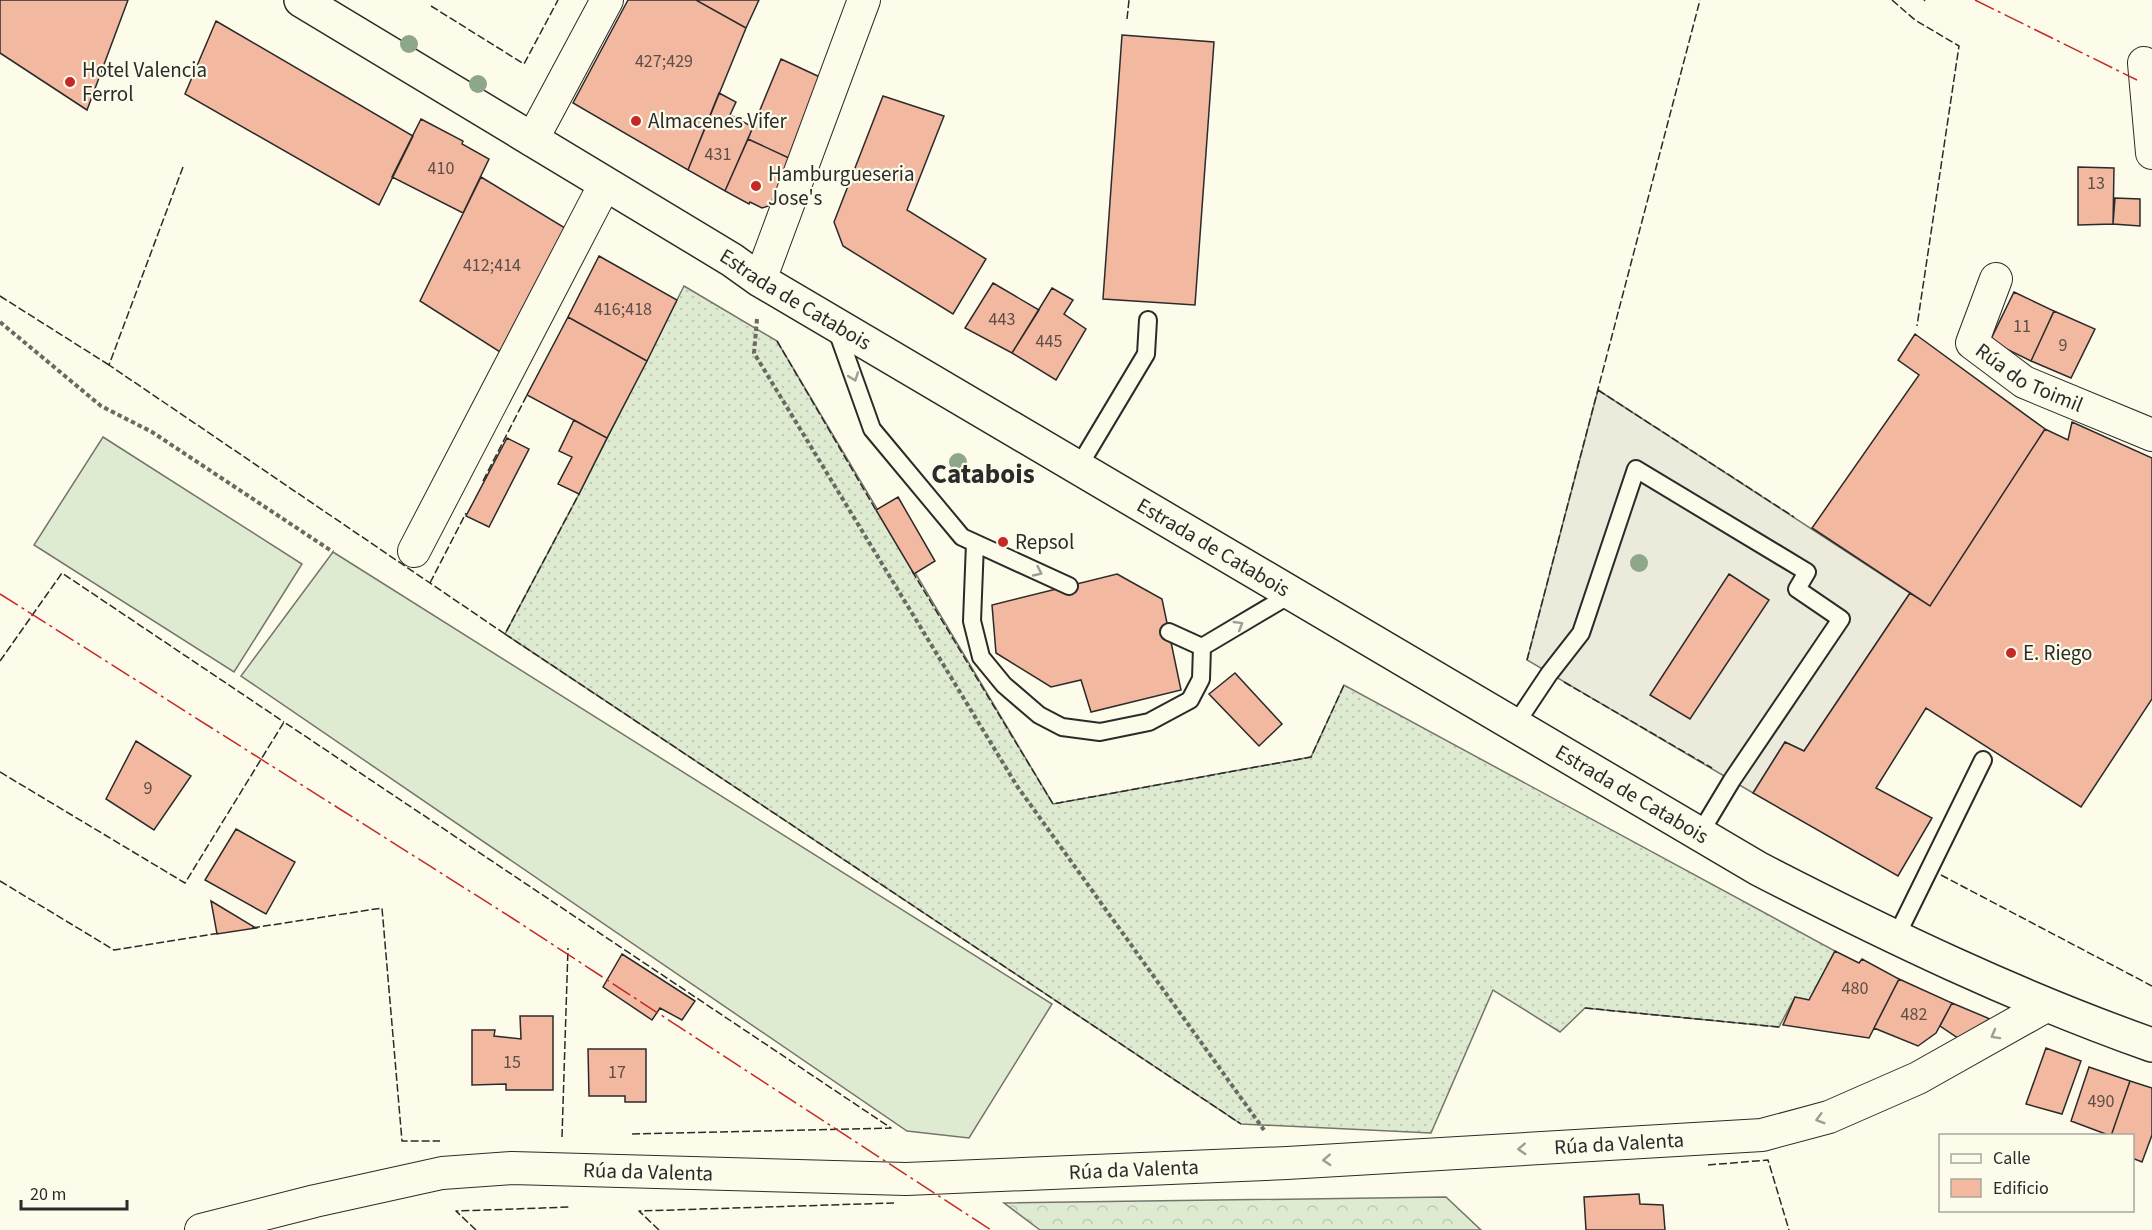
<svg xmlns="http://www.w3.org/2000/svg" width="2152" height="1230" viewBox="0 0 2152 1230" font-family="'Source Sans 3',sans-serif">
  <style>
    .grass { fill: url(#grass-dots); stroke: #74746e; stroke-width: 1.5 }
    .forest { fill: url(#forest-crowns); stroke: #74746e; stroke-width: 1.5 }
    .pitch { fill: #deebd1; stroke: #74746e; stroke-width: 1.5 }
    .parking { fill: #eceadb; stroke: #74746e; stroke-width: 1.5 }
    .building { fill: #f2b8a0; stroke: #2b2b2b; stroke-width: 1.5 }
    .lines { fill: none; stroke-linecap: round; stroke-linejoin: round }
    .lane-casing { stroke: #2b2b2b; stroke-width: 20 }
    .street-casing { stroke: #2b2b2b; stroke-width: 34 }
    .secondary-casing { stroke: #2b2b2b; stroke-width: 36 }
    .path { stroke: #6a6964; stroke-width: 4; stroke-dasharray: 4.5 3; stroke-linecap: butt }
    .lane { stroke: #fdfbea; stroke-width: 16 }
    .street { stroke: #fdfbea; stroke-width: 32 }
    .secondary { stroke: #fdfbea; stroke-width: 33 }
    .fence { stroke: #2b2b2b; stroke-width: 1.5; stroke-dasharray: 8 3; stroke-linecap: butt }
    .power { stroke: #c62828; stroke-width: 1.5; stroke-dasharray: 21 4.5 3 4.5; stroke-linecap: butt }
    .tree { fill: #8ea78a }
    .oneway { stroke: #9e9d94 }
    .poi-dot { fill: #c62828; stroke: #fdfbea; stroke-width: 2 }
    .labels { text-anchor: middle; stroke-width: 4.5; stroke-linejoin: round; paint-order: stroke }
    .number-label { font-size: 18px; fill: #5d4e48 }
    .poi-label { font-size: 21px; fill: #2b2b2b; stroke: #fdfbea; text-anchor: start }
    .street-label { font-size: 21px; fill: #2b2b2b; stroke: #fdfbea }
    .district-label { font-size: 27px; font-weight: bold; fill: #2b2b2b; stroke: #fdfbea }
  </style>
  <defs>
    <pattern id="grass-dots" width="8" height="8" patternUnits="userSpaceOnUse" patternTransform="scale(1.5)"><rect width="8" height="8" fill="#deebd1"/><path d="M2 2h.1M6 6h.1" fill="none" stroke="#bfcab4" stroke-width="1.8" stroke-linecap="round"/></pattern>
    <pattern id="forest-crowns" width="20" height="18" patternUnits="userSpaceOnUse" patternTransform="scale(1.5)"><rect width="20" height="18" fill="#deebd1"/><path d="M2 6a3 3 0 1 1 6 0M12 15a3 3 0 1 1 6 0" fill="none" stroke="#bfcab4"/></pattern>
  </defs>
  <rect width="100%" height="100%" fill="#fdfbea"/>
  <path class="grass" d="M 684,286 L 777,341 L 1053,804 L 1311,757 L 1344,685 L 1835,951 L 1809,1000 L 1795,997 L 1779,1027 L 1585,1008 L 1560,1032 L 1493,990 L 1431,1133 L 1241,1124 L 505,634 L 579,494 Z"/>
  <path class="forest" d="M 1446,1197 L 1481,1230 L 1040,1230 L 1004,1203 Z"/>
  <path class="pitch" d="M 103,437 L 302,564 L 234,672 L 34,545 Z
    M 333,552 L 1052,1004 L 969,1138 L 907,1131 L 241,676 Z"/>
  <path class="parking" d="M 1598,390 L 1910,593 L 1804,751 L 1785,742 L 1753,793 L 1527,660 Z"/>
  <path class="building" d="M 0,0 L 128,0 L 87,110 L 0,53 Z
    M 628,0 L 696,0 L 746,28 L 688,170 L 573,103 Z
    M 696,0 L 759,0 L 746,28 Z
    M 216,21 L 413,136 L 379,205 L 185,94 Z
    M 1122,35 L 1214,42 L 1195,305 L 1103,299 Z
    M 781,59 L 822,78 L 791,159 L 748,139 Z
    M 719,93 L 736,102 L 730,115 L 753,127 L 725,191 L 688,170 Z
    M 883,96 L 944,116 L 907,210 L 986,259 L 953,314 L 843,246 L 834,222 Z
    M 421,119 L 463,141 L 462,144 L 489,159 L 463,213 L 392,177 Z
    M 748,139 L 791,159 L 775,204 L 762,208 L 750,202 L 749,204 L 725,191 Z
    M 2078,167 L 2114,168 L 2113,224 L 2078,225 Z
    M 481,177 L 565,228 L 500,352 L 420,301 Z
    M 2115,198 L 2140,199 L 2140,226 L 2113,224 Z
    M 599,256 L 677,300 L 647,361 L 568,317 Z
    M 993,283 L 1039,310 L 1012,353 L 965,328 Z
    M 1052,288 L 1073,300 L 1064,314 L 1086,329 L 1056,380 L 1012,353 Z
    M 2014,292 L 2054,311 L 2031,361 L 1990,341 Z
    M 2054,311 L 2095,329 L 2071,378 L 2031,361 Z
    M 568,317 L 647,361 L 607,438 L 527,395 Z
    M 1915,334 L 2045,429 L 1930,606 L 1812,528 L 1919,375 L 1898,360 Z
    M 574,420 L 607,438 L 579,494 L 558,484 L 572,457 L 559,451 Z
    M 2072,422 L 2152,458 L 2152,699 L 2081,807 L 1926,708 L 1876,788 L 1932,818 L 1898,876 L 1753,793 L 1785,742 L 1804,751 L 1910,593 L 1930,606 L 2045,429 L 2068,440 Z
    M 507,438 L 529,449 L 489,527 L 466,516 Z
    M 898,497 L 935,561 L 914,574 L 876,510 Z
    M 1117,574 L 1162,599 L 1181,690 L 1091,712 L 1081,680 L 1051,687 L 996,653 L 992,605 Z
    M 1729,574 L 1769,600 L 1690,719 L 1650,695 Z
    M 1235,673 L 1282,724 L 1259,746 L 1209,694 Z
    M 136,741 L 191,776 L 154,830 L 106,799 Z
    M 236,829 L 295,862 L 266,914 L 205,880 Z
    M 211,901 L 256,928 L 217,934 Z
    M 1835,951 L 1859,963 L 1862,959 L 1899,979 L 1869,1038 L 1783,1025 L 1795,997 L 1809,1000 Z
    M 622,954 L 695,1001 L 682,1020 L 660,1008 L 652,1020 L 603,987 Z
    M 1899,979 L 1952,1003 L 1936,1033 L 1918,1046 L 1874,1028 Z
    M 1952,1003 L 1990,1019 L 1958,1038 L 1940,1026 Z
    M 520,1016 L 553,1016 L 553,1090 L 506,1090 L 506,1084 L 472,1085 L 472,1030 L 495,1030 L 494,1036 L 521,1039 Z
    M 2046,1048 L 2081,1061 L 2062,1114 L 2026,1104 Z
    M 588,1049 L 646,1049 L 646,1102 L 625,1102 L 625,1096 L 589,1096 Z
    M 2089,1067 L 2130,1081 L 2111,1136 L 2071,1121 Z
    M 2130,1081 L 2152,1088 L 2152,1135 L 2142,1162 L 2132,1158 L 2132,1136 L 2111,1136 Z
    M 1639,1194 L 1640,1204 L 1663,1205 L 1665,1230 L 1586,1230 L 1584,1197 Z"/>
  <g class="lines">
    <g class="lane-casing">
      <path id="lane" d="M 836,328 L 872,429 L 962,537 L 1069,586
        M 1079,466 L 1146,354 L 1148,320
        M 975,543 L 972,621 L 981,657 L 1004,685 L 1039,715 L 1062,727 L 1100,732 L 1149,722 L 1190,700 L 1201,679 L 1202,647
        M 1169,632 L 1202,647 L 1293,593
        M 1515,725 L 1549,674 L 1581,633 L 1636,469 L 1807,572 L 1797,589 L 1841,619 L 1732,780 L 1699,835
        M 1895,939 L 1983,760"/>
    </g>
    <g class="street-casing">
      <g id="street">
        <path d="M 2144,63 L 2152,153"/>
        <path d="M 532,140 L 607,0"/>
        <path id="s1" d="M 1996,279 L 1972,343 L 2024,382 L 2152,435"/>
        <path d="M 760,280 L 864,0"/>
        <path d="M 414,551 L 605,184"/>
        <path id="s2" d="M 201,1230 L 315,1201 L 442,1173 L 512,1168 L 906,1179 L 1287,1163 L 1762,1135 L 1829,1117 L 1918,1078 L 2046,1006"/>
      </g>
    </g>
    <g class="secondary-casing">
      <g id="secondary">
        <path id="s3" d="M 301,0 L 732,260 L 760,280 L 1759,869 C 1887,935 2016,997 2152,1045"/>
      </g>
    </g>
    <path class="path" d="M 757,319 L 754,353 L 1017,786 L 1264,1130
      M 0,322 L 101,406 L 152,432 L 333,552"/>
    <use href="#lane" class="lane"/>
    <use href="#street" class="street"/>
    <use href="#secondary" class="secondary"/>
    <path class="fence" d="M 1892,0 L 1915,20 L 1959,46 L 1917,326
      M 1924,1 L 1925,0
      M 431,6 L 524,64 L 558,0
      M 1127,19 L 1129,0
      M 183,167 L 109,365 L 505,634 L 579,494
      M 0,296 L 109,365
      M 777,341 L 877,512
      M 1598,390 L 1794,517
      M 483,481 L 527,395
      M 912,571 L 1053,804 L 1311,757 L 1344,685
      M 430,583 L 466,513
      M 505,634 L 1241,1124
      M 1527,660 L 1700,0
      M 0,661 L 62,573 L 284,722
      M 1564,682 L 1712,768
      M 0,772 L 185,883 L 284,722 L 891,1128 L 631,1134
      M 1941,875 L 2152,986
      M 0,881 L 114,950 L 220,933
      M 252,928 L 382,908 L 402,1141 L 440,1141
      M 1585,1008 L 1779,1027
      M 562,1137 L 568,948
      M 1708,1165 L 1768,1160 L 1789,1230
      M 476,1230 L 456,1211 L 571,1207
      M 659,1230 L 639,1211 L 894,1203"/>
    <path class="power" d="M 1975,0 L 2137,80
      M 0,594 L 512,918 L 991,1230"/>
  </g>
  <g class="tree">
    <circle cx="409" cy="44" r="9"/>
    <circle cx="478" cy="84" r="9"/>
    <circle cx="958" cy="462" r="9"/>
    <circle cx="1639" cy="563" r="9"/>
  </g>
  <defs><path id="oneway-chevron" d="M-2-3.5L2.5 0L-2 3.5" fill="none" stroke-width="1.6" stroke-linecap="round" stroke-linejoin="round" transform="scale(1.5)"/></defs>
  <g class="oneway">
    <use href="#oneway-chevron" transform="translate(854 377) rotate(70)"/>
    <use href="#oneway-chevron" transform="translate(1038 572) rotate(25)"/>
    <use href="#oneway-chevron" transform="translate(1239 625) rotate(-31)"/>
    <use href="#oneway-chevron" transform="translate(1995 1035) rotate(151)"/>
    <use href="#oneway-chevron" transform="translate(1820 1119) rotate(164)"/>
    <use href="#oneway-chevron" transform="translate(1522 1149) rotate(177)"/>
    <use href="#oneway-chevron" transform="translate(1327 1160) rotate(177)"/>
  </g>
  <g class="poi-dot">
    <circle cx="70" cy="82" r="6"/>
    <circle cx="636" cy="121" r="6"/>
    <circle cx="756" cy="186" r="6"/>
    <circle cx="1003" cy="542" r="6"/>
    <circle cx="2011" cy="653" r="6"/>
  </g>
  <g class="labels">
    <g class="number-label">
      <text x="664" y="67">427;429</text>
      <text x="718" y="160">431</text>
      <text x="441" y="174">410</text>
      <text x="2096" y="189">13</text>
      <text x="492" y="271">412;414</text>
      <text x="623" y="315">416;418</text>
      <text x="1002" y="325">443</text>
      <text x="2022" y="332">11</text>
      <text x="1049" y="347">445</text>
      <text x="2063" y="351">9</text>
      <text x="148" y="794">9</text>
      <text x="1855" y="994">480</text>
      <text x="1914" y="1020">482</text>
      <text x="512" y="1068">15</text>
      <text x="617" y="1078">17</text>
      <text x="2101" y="1107">490</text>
    </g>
    <g class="poi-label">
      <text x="82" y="77">Hotel Valencia<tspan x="82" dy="24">Ferrol</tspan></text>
      <text x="648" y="128">Almacenes Vifer</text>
      <text x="768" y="181">Hamburgueseria<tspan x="768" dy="24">Jose's</tspan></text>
      <text x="1015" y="549">Repsol</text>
      <text x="2023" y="660">E. Riego</text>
    </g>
    <g class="street-label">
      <text dy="7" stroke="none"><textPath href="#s3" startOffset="578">Estrada de Catabois</textPath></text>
      <text dy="7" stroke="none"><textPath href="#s1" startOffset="136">Rúa do Toimil</textPath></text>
      <text dy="7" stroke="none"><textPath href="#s3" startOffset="1064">Estrada de Catabois</textPath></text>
      <text dy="7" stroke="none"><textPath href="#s3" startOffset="1550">Estrada de Catabois</textPath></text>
      <text dy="7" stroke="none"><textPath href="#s2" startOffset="1426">Rúa da Valenta</textPath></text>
      <text dy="7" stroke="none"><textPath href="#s2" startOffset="940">Rúa da Valenta</textPath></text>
      <text dy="7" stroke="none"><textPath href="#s2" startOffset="454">Rúa da Valenta</textPath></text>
    </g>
    <g class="district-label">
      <text x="983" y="483">Catabois</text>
    </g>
  </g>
  <rect x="1939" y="1134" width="195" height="78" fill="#fdfbea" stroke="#a9a89e" stroke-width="1.5"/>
  <rect x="1951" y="1154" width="30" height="9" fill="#fdfbea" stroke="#a9a89e" stroke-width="1.5"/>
  <text x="1993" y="1164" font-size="18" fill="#2b2b2b">Calle</text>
  <rect x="1951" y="1179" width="30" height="18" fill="#f2b8a0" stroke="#a9a89e" stroke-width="1.5"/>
  <text x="1993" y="1194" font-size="18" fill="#2b2b2b">Edificio</text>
  <path d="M21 1200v9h106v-9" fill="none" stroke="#2b2b2b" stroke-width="3"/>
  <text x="30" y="1200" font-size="18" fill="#2b2b2b" stroke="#fdfbea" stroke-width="4.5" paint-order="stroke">20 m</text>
</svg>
